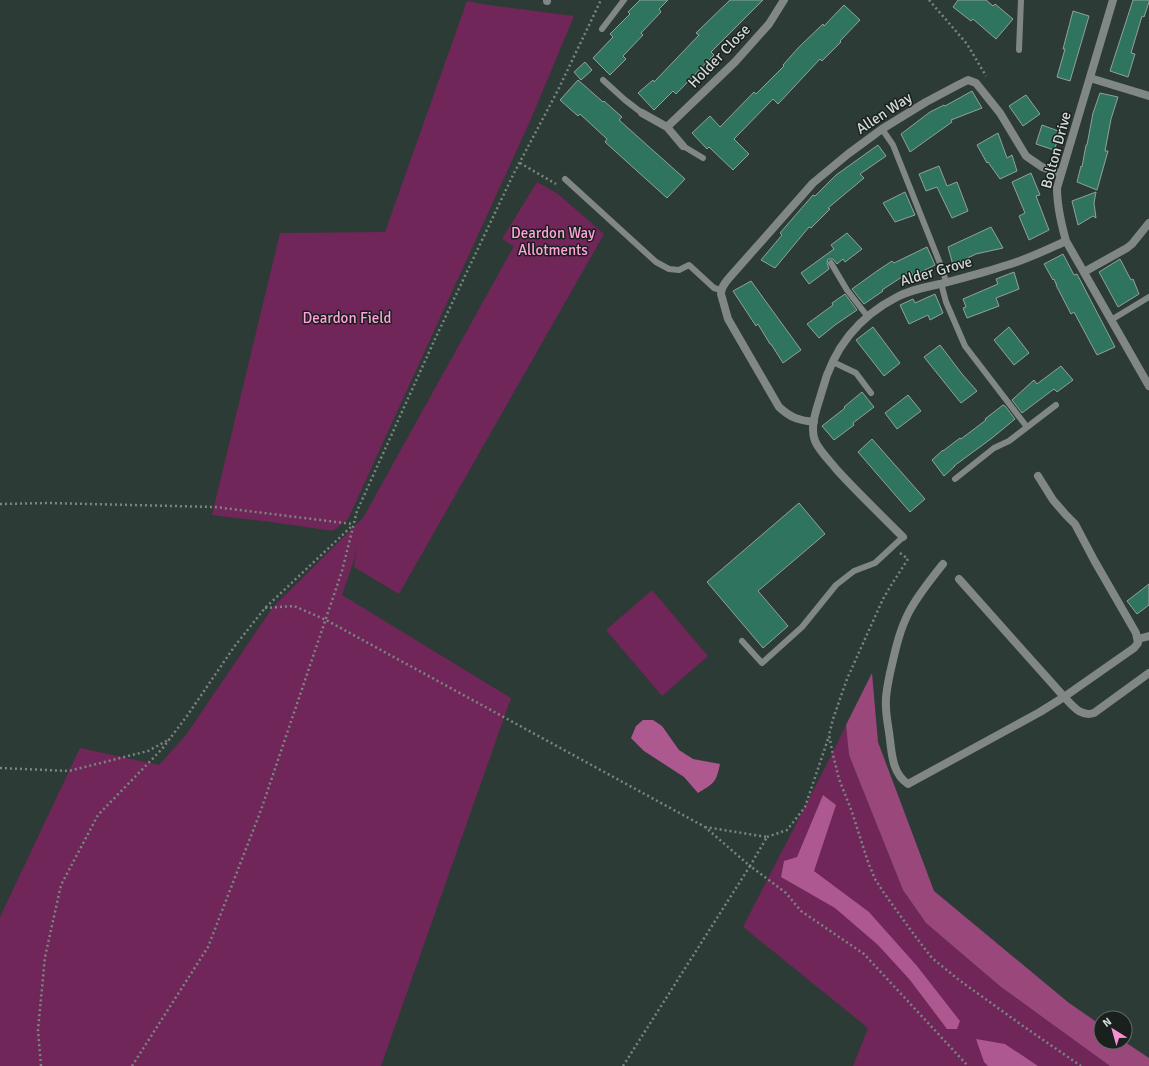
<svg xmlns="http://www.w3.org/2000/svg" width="1149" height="1066" viewBox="0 0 1149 1066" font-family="Signika,sans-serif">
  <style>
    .green { fill: #702658 }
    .forest { fill: #9a477c }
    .water { fill: #ad588e }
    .building { fill: #2f745f; stroke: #92a19b }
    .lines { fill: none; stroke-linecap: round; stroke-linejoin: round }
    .path { stroke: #7a8682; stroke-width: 2.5; stroke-dasharray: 2 3; stroke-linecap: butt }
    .service { stroke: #818785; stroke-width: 6 }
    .minor { stroke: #818785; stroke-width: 8 }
    .labels { text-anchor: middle; stroke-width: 3; stroke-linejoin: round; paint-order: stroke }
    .street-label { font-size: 15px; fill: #d2dad7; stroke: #1a201e }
    .park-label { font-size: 15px; fill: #fea3db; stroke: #1a201e }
  </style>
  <rect width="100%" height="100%" fill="#2d3b36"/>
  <path class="green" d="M 467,1 L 488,5 L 574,16 L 531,119 L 348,519 L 333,531 L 271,522 L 212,515 L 280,233 L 385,232 Z
    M 537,182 L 558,194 L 604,234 L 399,594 L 354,567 L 358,540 L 355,557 L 342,595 L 511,698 L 381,1066 L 0,1066 L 0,917 L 80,748 L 159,765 L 186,735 L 273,607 L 363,518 L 514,246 L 502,239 Z
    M 652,590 L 708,656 L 662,696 L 606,630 Z
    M 846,725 L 849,755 L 903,890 L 926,923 L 1001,987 L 1110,1066 L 853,1066 L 868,1028 L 743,927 C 777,860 813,793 846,725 Z"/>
  <path class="forest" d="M 872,673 L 878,742 L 934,891 L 1069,1003 L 1101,1025 L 1101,1042 L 1125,1042 L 1149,1058 L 1149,1066 L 1110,1066 L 1001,987 L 926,923 L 903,890 L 849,755 L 846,725 Z"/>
  <path class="water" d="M 643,720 L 653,720 L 662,726 L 679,750 L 693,759 L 720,764 C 716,783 714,783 698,793 L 684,777 L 644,751 L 631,738 L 636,726 Z
    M 823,795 L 836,805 L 814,871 L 869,912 L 917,966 L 960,1021 L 957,1029 L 947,1029 L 910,980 L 878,945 L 835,908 L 781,877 L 784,861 L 797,857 Z
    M 976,1039 L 1005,1044 L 1038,1066 L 988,1066 L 984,1062 Z"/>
  <path class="building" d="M 640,0 L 668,0 L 659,9 L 661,12 L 641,33 L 643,35 L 623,56 L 626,59 L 610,75 L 593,58 L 613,37 L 610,34 L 630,14 L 628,12 Z
    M 730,0 L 763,0 L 711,52 L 714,55 L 676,94 L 673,91 L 654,110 L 638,93 L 653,80 L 654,82 L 699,35 L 696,33 Z
    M 958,0 L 986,0 L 993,6 L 995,4 L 1013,19 L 996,39 L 973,19 L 971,21 L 953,7 Z
    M 1133,0 L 1149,0 L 1149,2 L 1144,17 L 1142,16 L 1131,53 L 1135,54 L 1128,77 L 1110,71 Z
    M 844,5 L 860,20 L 840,41 L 841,42 L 822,61 L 820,59 L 778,104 L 773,99 L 734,139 L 749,154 L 733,170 L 709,147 L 707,149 L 692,133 L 710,116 L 720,127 L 754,92 L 756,94 L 784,66 L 783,65 L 799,47 L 823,24 L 824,26 Z
    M 1073,11 L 1089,16 L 1070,81 L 1057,77 L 1065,49 L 1063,49 Z
    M 585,62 L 592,70 L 581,80 L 574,72 Z
    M 578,80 L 603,102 L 604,101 L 622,117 L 619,120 L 685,179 L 667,198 L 605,142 L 607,139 L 580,114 L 578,116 L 560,100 Z
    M 972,91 L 982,108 L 951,120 L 952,122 L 910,152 L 901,134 L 930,112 L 944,105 L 945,106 Z
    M 1100,93 L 1118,97 L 1111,119 L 1105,151 L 1108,151 L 1097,190 L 1077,182 L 1081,166 L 1082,167 L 1086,145 L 1087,145 L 1093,113 Z
    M 1026,95 L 1040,114 L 1023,126 L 1009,106 Z
    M 1042,125 L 1061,132 L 1054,150 L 1036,144 Z
    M 998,133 L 1007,158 L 1012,155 L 1017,171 L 1000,179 L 988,162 L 987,163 L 977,145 Z
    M 878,145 L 886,156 L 860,174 L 864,178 L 828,208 L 830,209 L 811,228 L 809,227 L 775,268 L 761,260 L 782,235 L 780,233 L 813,195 L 815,196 L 836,175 Z
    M 939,166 L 947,186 L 957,182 L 968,211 L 952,218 L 937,187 L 926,191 L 919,174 Z
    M 1031,173 L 1040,195 L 1036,196 L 1049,230 L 1029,240 L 1019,216 L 1025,213 L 1012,182 Z
    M 905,192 L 915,215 L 895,222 L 883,203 Z
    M 1096,192 L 1094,203 L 1096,218 L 1093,216 L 1078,225 L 1072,201 Z
    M 991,227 L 1003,248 L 976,254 L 953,265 L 948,247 Z
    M 847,233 L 862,249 L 845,262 L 843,259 L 837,264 L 833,259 L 828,259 L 827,263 L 829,269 L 809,284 L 801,273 L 834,249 L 831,245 Z
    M 927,247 L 935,265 L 913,276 L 911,271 L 882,290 L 883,291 L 864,304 L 852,289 L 877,271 L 892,261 L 894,263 Z
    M 1063,254 L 1074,275 L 1077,274 L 1115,347 L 1097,355 L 1074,312 L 1071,314 L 1056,285 L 1057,284 L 1056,284 L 1054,279 L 1053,280 L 1044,264 Z
    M 1120,259 L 1131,280 L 1133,279 L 1139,294 L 1118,307 L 1099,272 Z
    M 1014,272 L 1019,289 L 996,298 L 999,306 L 967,318 L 963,308 L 966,307 L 963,299 L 998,284 L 996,279 Z
    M 751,281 L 801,350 L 783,363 L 771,344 L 770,344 L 758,324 L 756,326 L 733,291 Z
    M 845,294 L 857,310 L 835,325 L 819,338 L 807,324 L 833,305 L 832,303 Z
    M 935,294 L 943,313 L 930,320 L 928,315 L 909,324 L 900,305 L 913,299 L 915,303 Z
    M 873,327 L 900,363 L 884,376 L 856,340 Z
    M 1009,327 L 1029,353 L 1014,365 L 994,340 Z
    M 940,345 L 962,374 L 977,391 L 961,403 L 924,357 Z
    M 1061,366 L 1073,380 L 1057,392 L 1054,389 L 1022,413 L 1012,400 L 1034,380 L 1037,384 Z
    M 862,392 L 874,407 L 853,423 L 854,425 L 834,440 L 822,426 L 845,408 L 844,407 Z
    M 908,395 L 921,411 L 897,429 L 885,413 Z
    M 1003,405 L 1005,406 L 1015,419 L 992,438 L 954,466 L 955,466 L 944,476 L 932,460 L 943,450 L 943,451 L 960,438 L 961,439 L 986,420 L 985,419 Z
    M 872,439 L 925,499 L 910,512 L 858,452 Z
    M 799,503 L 825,534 L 758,591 L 788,626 L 763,648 L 707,582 Z
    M 1149,584 L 1149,605 L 1137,614 L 1127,601 Z"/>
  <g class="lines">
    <path class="path" d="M 929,0 L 967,44 L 986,76
      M 520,163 L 556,184
      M 0,504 L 48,503 L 215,507 L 353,524
      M 900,553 L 908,559 L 890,587 L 883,599 L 847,679 L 833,719 L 829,735 L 833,755 L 839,779 L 852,812 L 868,862 L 875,879 L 884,893 L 915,936 L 932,958 L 959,980 L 1023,1026 L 1081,1066
      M 265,608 L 294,606 L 326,620 L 705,827 L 750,866 L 767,837 L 705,827
      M 0,768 L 69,771 L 148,751 L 170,739
      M 767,837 L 787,830 L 805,807 L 829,736
      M 41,1066 L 38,1030 L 45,957 L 61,885 L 98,815 L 162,749 L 187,716 L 234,647 L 265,608 L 352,526
      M 132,1066 L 208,947 L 261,810 L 342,571 L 357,511 L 435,339 L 513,175 L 558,90 L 601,0
      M 623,1066 L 750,866 L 786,893 L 801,911 L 864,954 L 968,1066"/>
    <path class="service" d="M 602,29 L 624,0
      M 1019,50 L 1021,0
      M 603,80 L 625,100 L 642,113
      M 882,129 L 893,145 L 943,271 L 946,282
      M 683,146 L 703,158
      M 565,179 L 656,262 L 669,269 L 679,270 L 689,265 L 714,288 L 721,290
      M 831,263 L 847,290 L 868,317
      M 941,283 L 946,302 L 965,346 L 1027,427
      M 1111,320 L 1149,297
      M 833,362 L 856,373 L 871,393
      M 955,479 L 994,448 L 1009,441 L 1056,405
      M 742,641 L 762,663 L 802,627 L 836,585 L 854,571 L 875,563 L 903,537"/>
    <path class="minor" d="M 1113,0 L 1057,188 C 1057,206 1061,223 1066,241 L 1149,386
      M 547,1 L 547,0
      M 1090,78 L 1149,96
      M 642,113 L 667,127 L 683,146
      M 667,127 L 735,62 L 769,24 L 784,0
      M 1084,272 L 1127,248 L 1132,244 L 1149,223
      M 814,422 C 798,420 791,418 779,407 L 728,319 L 721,294 C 721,287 725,283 729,278 L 813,183 L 848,154 L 882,129 L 926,102 L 958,85 L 968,80 L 976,83 L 1000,113 L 1026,156 L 1042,167 L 1061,174
      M 903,537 C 881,515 858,493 837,470 C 830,461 820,452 815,441 C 809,425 818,406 822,391 C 833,349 858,317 897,297 C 910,290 926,287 940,284 C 962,278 983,273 1004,266 C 1026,260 1046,250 1066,241
      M 943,564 C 931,579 918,595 909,612 C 899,631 895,652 890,673 C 888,684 885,695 886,706 C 886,718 889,729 890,740 C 892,756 893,774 908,784 L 1040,712 L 1064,697 L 1134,648 L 1138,643 L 1136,633 L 1094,560 L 1075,524 L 1066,515 L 1053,500 L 1038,476
      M 959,579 L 1066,699 C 1074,707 1081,717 1094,713 L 1149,673
      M 1138,639 L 1149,636"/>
  </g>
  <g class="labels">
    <g class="street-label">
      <text transform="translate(719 56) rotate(-46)" y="5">Holder Close</text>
      <text transform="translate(884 113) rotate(-33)" y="5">Allen Way</text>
      <text transform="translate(1056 150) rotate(-75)" y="5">Bolton Drive</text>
      <text transform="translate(936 271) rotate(-16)" y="5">Alder Grove</text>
    </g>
    <g class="park-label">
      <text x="553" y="238">Deardon Way<tspan x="553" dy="17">Allotments</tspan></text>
      <text x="347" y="323">Deardon Field</text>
    </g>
  </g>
  <g transform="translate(1113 1030) rotate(323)"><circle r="19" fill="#1a201e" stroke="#646a68"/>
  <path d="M0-3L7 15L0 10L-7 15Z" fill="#f690d0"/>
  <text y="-6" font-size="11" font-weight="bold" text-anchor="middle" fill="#d2dad7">N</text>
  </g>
</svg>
